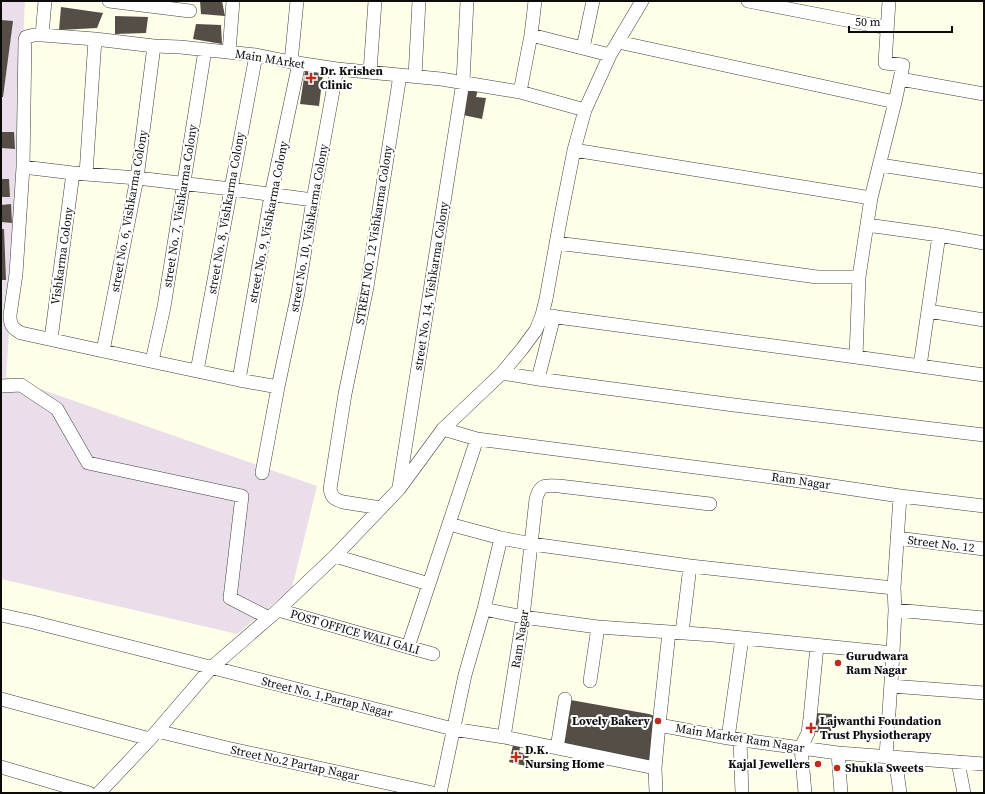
<svg xmlns="http://www.w3.org/2000/svg" width="985" height="794" viewBox="0 0 985 794" font-family="'Source Serif 4',serif">
  <style>
    .industrial { fill: #ebdeeb }
    .building { fill: #544e47 }
    .lines { fill: none; stroke-linecap: round; stroke-linejoin: round }
    .street-casing { stroke: #3e3e3e; stroke-width: 14 }
    .street { stroke: #fff; stroke-width: 13 }
    .poi-dot { fill: #c32a1b; stroke: #fff; stroke-width: 1.5 }
    .labels { text-anchor: middle; stroke-width: 4; stroke-linejoin: round; paint-order: stroke }
    .street-label { font-size: 12px; fill: #0b0b0b; stroke: #fff }
    .poi-label { font-size: 12px; font-weight: bold; fill: #0b0b0b; stroke: #fff; text-anchor: start }
  </style>
  <rect width="100%" height="100%" fill="#fffee9"/>
  <path class="industrial" d="M 1,1 L 25,1 L 11,303 L 6,377 L 317,486 L 292,588 L 237,634 L 1,579 Z"/>
  <path class="building" d="M 200,1 L 222,1 L 225,16 L 201,14 Z
    M 61,7 L 103,13 L 97,28 L 59,30 Z
    M 115,16 L 148,17 L 146,33 L 115,34 Z
    M 1,20 L 13,21 L 3,97 L 1,97 Z
    M 196,24 L 221,25 L 222,44 L 193,39 Z
    M 305,71 L 323,74 L 319,106 L 300,104 Z
    M 468,88 L 478,90 L 476,97 L 486,98 L 482,119 L 463,115 Z
    M 1,132 L 14,132 L 15,149 L 1,148 Z
    M 1,179 L 9,179 L 10,197 L 1,197 Z
    M 11,204 L 12,223 L 1,222 L 1,205 Z
    M 1,229 L 4,229 L 6,280 L 1,280 Z
    M 565,699 L 649,714 L 657,717 L 655,768 L 561,746 Z
    M 814,713 L 832,714 L 831,733 L 813,732 Z
    M 514,741 L 521,743 L 519,752 L 529,755 L 526,766 L 509,762 Z"/>
  <g class="lines">
    <g class="street-casing">
      <path id="street" d="M 109,1 L 190,11
        M 748,1 L 887,28
        M 42,35 L 45,1
        M 531,35 L 610,55
        M 618,42 L 895,102
        M 583,48 L 593,1
        M 229,52 L 233,1
        M 291,62 L 297,1
        M 370,72 L 375,1
        M 415,76 L 419,1
        M 900,79 L 984,94
        M 520,92 L 531,35 L 535,1
        M 574,150 L 871,198
        M 880,165 L 984,181
        M 23,167 L 73,173 L 137,178 L 231,189 L 313,200
        M 86,174 L 95,39
        M 867,225 L 939,235 L 984,243
        M 556,243 L 695,260 L 817,277 L 859,277
        M 928,311 L 984,320
        M 542,315 L 856,357 L 984,375
        M 51,339 L 73,173
        M 103,351 L 137,178 L 154,46
        M 856,357 L 859,277 L 871,198 L 895,102 L 903,65 L 885,63 L 889,1
        M 152,361 L 164,307 L 205,50
        M 920,366 L 939,235
        M 197,371 L 256,55
        M 502,373 L 538,379 L 734,405 L 984,435
        M 538,379 L 554,316
        M 239,380 L 271,195 L 299,63
        M 1,386 L 21,385 L 57,409 L 88,463 L 242,496 L 230,598 L 269,618
        M 278,387 L 239,380 L 103,351 L 21,333 C 12,328 10,325 10,315 L 16,274 L 23,167 L 25,40 L 26,37 L 34,35 L 42,35 L 95,39 L 154,46 L 180,47 L 256,55 L 291,62 L 337,69 L 441,79 L 520,92 L 585,110
        M 443,429 L 477,439 L 779,478 L 900,496 L 984,506
        M 262,473 L 278,387 L 298,293 L 313,200 L 337,69
        M 399,487 L 463,82 L 467,1
        M 381,508 L 343,502 C 334,499 332,498 330,489 L 345,394 L 367,287 L 400,75
        M 449,524 L 501,538 L 532,544 L 690,566 L 826,581 L 894,588
        M 897,538 L 984,549
        M 335,556 L 429,584 L 477,439
        M 484,609 L 523,617 L 598,627 L 713,635 L 893,653
        M 278,610 L 408,647 L 433,654
        M 895,610 L 984,618
        M 1,615 L 33,622 L 453,729 L 504,737 L 655,768
        M 682,633 L 690,566
        M 408,647 L 429,584
        M 590,681 L 598,627
        M 891,686 L 984,693
        M 1,699 L 150,739
        M 659,725 L 669,632
        M 157,731 L 227,748 L 433,793
        M 504,737 L 523,617 L 536,499 C 540,484 545,485 559,486 L 710,504
        M 728,738 L 742,638
        M 740,740 L 742,793
        M 557,748 L 565,699
        M 838,753 L 841,793
        M 886,756 L 893,653 L 895,610 L 894,588 L 900,496
        M 895,757 L 900,793
        M 958,762 L 964,793
        M 1,767 L 89,793
        M 99,793 L 150,739 L 211,668 L 278,610 L 335,556 L 399,489 L 443,429 L 502,373 L 522,349 L 536,330 L 542,315 L 546,299 L 561,216 L 574,150 L 585,110 L 610,55 L 642,1
        M 440,793 L 465,675 L 484,609 L 501,538
        M 656,793 L 655,768 L 659,725 L 728,738 L 838,753 L 984,764
        M 805,793 L 801,747 L 808,733 L 810,718 L 817,646"/>
    </g>
    <use href="#street" class="street"/>
  </g>
  <g class="poi-dot">
    <path d="M309 72h4v4h4v4h-4v4h-4v-4h-4v-4h4z"/>
    <circle cx="838" cy="663" r="4"/>
    <circle cx="658" cy="721" r="4"/>
    <path d="M809 722h4v4h4v4h-4v4h-4v-4h-4v-4h4z"/>
    <path d="M514 751h4v4h4v4h-4v4h-4v-4h-4v-4h4z"/>
    <circle cx="818" cy="764" r="4"/>
    <circle cx="837" cy="768" r="4"/>
  </g>
  <g class="labels">
    <g class="street-label">
      <text transform="translate(270 59) rotate(9)" y="4">Main MArket</text>
      <text transform="translate(180 206) rotate(-81)" y="4">street No. 7, Vishkarma Colony</text>
      <text transform="translate(129 211) rotate(-80)" y="4">street No. 6, Vishkarma Colony</text>
      <text transform="translate(226 213) rotate(-80)" y="4">street No. 8, Vishkarma Colony</text>
      <text transform="translate(268 222) rotate(-79)" y="4">street No. 9, Vishkarma Colony</text>
      <text transform="translate(309 228) rotate(-80)" y="4">street No. 10, Vishkarma Colony</text>
      <text transform="translate(374 235) rotate(-81)" y="4">STREET NO. 12 Vishkarma Colony</text>
      <text transform="translate(62 256) rotate(-82)" y="4">Vishkarma Colony</text>
      <text transform="translate(431 286) rotate(-81)" y="4">street No. 14, Vishkarma Colony</text>
      <text transform="translate(801 481) rotate(8)" y="4">Ram Nagar</text>
      <text transform="translate(941 544) rotate(7)" y="4">Street No. 12</text>
      <text transform="translate(355 632) rotate(16)" y="4">POST OFFICE WALI GALI</text>
      <text transform="translate(520 639) rotate(-81)" y="4">Ram Nagar</text>
      <text transform="translate(327 697) rotate(14)" y="4">Street No. 1,Partap Nagar</text>
      <text transform="translate(740 738) rotate(9)" y="4">Main Market Ram Nagar</text>
      <text transform="translate(295 763) rotate(12)" y="4">Street No.2 Partap Nagar</text>
    </g>
    <g class="poi-label">
      <text x="320" y="75">Dr. Krishen<tspan x="320" dy="14">Clinic</tspan></text>
      <text x="846" y="660">Gurudwara<tspan x="846" dy="14">Ram Nagar</tspan></text>
      <text x="650" y="725" text-anchor="end">Lovely Bakery</text>
      <text x="820" y="725">Lajwanthi Foundation<tspan x="820" dy="14">Trust Physiotherapy</tspan></text>
      <text x="525" y="754">D.K.<tspan x="525" dy="14">Nursing Home</tspan></text>
      <text x="810" y="768" text-anchor="end">Kajal Jewellers</text>
      <text x="845" y="772">Shukla Sweets</text>
    </g>
  </g>
  <rect width="985" height="794" fill="none" stroke="#0b0b0b" stroke-width="4"/>
  <path d="M849 26v6h103v-6" fill="none" stroke="#0b0b0b" stroke-width="2"/>
  <text x="855" y="26" font-size="12" fill="#0b0b0b" stroke="#ffffff" stroke-width="3" paint-order="stroke">50 m</text>
</svg>
